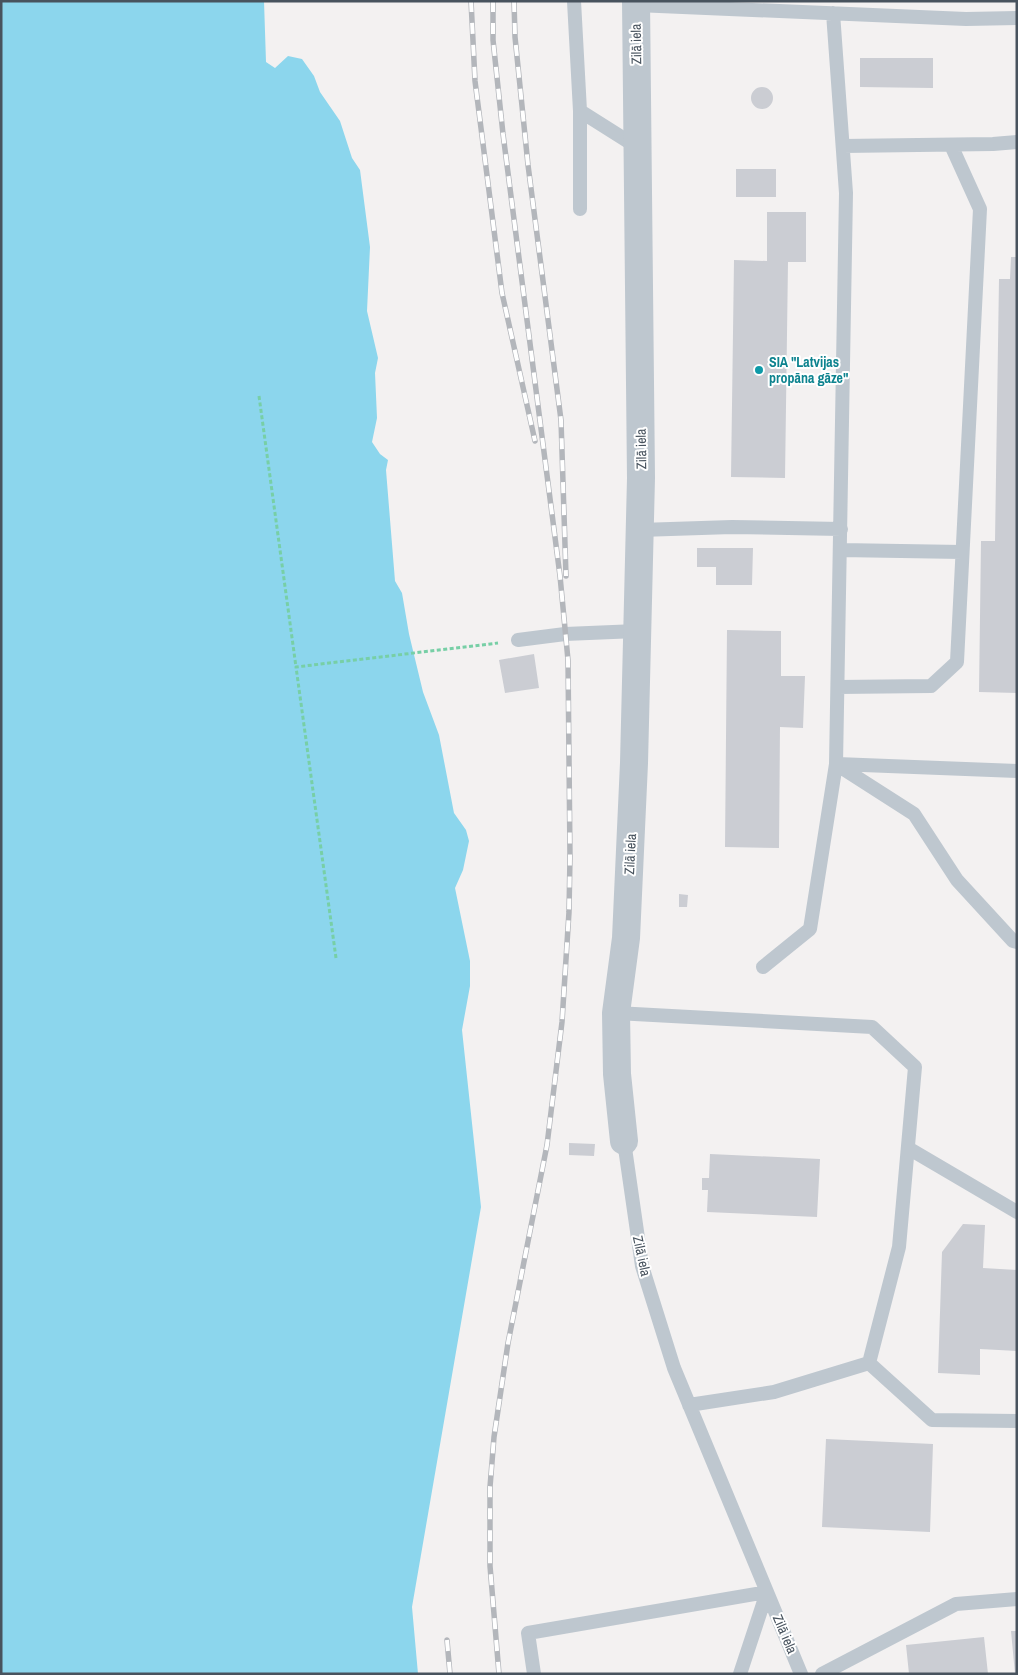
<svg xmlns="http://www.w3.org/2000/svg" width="1018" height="1675" viewBox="0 0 1018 1675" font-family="'Archivo Narrow',sans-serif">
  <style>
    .water { fill: #8cd6ed }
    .building { fill: #cbcdd3 }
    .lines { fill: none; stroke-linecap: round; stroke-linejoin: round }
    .path { stroke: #77cfa6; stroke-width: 3; stroke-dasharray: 4 2.5; stroke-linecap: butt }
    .lane { stroke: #bec7cf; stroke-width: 14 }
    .street { stroke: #bec7cf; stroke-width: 28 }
    .rail-casing { stroke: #b3b6bb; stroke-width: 5.5 }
    .rail { stroke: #fff; stroke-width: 4; stroke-dasharray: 11; stroke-linecap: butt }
    .culture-dot { fill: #0f9aa8; stroke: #fff; stroke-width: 2 }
    .labels { text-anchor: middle; stroke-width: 4; stroke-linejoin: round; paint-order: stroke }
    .street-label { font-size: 14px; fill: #48535e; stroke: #fff }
    .culture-label { font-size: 14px; font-weight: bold; fill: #0d838f; stroke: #fff; text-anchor: start }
  </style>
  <rect width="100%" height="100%" fill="#f3f1f1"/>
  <path class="water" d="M 1,1 L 264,1 L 266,62 L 275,68 L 288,56 L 302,59 L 314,76 L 320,92 L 340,121 L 352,158 L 360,170 L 370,247 L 367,311 L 378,358 L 375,373 L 377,418 L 372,442 L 380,454 L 388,460 L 386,470 L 395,581 L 402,593 L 409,634 L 423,692 L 439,735 L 454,813 L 466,830 L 469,841 L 463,870 L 455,888 L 470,961 L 470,986 L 462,1030 L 481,1207 L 412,1607 L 418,1674 L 1,1674 Z"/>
  <path class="building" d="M 860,58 L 933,58 L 933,88 L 860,87 Z
    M751 98a11 11 0 1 1 22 0a11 11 0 1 1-22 0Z
    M 736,169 L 776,169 L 776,197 L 736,197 Z
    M 767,212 L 806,212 L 806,262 L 788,262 L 785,478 L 731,477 L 734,260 L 767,261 Z
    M 1011,257 L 1017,257 L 1017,693 L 979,692 L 981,541 L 995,541 L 999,279 L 1010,279 Z
    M 697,548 L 753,548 L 752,585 L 716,585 L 716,567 L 697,567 Z
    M 727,630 L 781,631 L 781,676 L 805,676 L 803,728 L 780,727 L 779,848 L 725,847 Z
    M 534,654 L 539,688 L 505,693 L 499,660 Z
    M 679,894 L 688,895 L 687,907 L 679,907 Z
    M 569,1143 L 595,1144 L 594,1156 L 569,1155 Z
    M 710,1154 L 820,1159 L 817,1217 L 707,1212 L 708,1190 L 702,1190 L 702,1178 L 709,1178 Z
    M 963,1224 L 985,1225 L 983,1268 L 1017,1270 L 1017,1351 L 980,1349 L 980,1375 L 938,1373 L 942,1252 Z
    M 826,1439 L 933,1444 L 930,1532 L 822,1527 Z
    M 1011,1631 L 1017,1631 L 1017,1674 L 1015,1674 Z
    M 984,1637 L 988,1674 L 909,1674 L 906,1645 Z"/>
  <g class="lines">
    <path class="path" d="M 259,396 L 296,667
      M 336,958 L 296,667 L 498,643"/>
    <path class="lane" d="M 574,1 L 580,111 L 637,147
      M 636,5 L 966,19 L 1017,18
      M 580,111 L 580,209
      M 843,146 L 993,144 L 1017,142
      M 640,530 L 732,527 L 841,529
      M 840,550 L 962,552
      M 518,640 L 565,634 L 637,631
      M 838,687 L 931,686 L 957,662 L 980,209 L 951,145
      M 836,764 L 914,814 L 957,880 L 1013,941 L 1017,942
      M 837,764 L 1017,771
      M 763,967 L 810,929 L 836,764 L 846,193 L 833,13
      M 616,1013 L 872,1027 L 915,1067 L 899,1247 L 869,1363 L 774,1392 L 689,1405
      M 624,1141 L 642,1266 L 674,1368 L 801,1674
      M 908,1148 L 1017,1212
      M 869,1363 L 932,1420 L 1017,1421
      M 534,1674 L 528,1633 L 767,1592 L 740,1674
      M 822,1674 L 956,1604 L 1017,1599"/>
    <path class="street" d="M 624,1141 L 617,1074 L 616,1013 L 626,938 L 634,763 L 641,478 L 636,1"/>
    <g class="rail-casing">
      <path id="rail" d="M 471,1 L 475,81 L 502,293 L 535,441
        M 493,1 L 493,40 L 503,134 L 560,576 L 568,660 L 570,857 L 569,912 L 562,1022 L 547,1145 L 508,1343 L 494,1437 L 490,1487 L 490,1566 L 499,1674
        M 514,1 L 515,37 L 528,165 L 561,420 L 566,576
        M 447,1640 L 450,1674"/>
    </g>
    <use href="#rail" class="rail"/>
  </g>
  <circle class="culture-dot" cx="759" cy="370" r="5"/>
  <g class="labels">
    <g class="street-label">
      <text transform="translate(636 44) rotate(-91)" y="5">Zilā iela</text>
      <text transform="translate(641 449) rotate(-91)" y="5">Zilā iela</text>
      <text transform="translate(630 854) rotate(-87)" y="5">Zilā iela</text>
      <text transform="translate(642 1256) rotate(78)" y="5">Zilā iela</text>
      <text transform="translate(785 1634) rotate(67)" y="5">Zilā iela</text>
    </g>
    <g class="culture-label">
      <text x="769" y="367">SIA "Latvijas<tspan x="769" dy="16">propāna gāze"</tspan></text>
    </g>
  </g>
  <rect width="1018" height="1675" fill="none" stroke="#48535e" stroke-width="5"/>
</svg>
